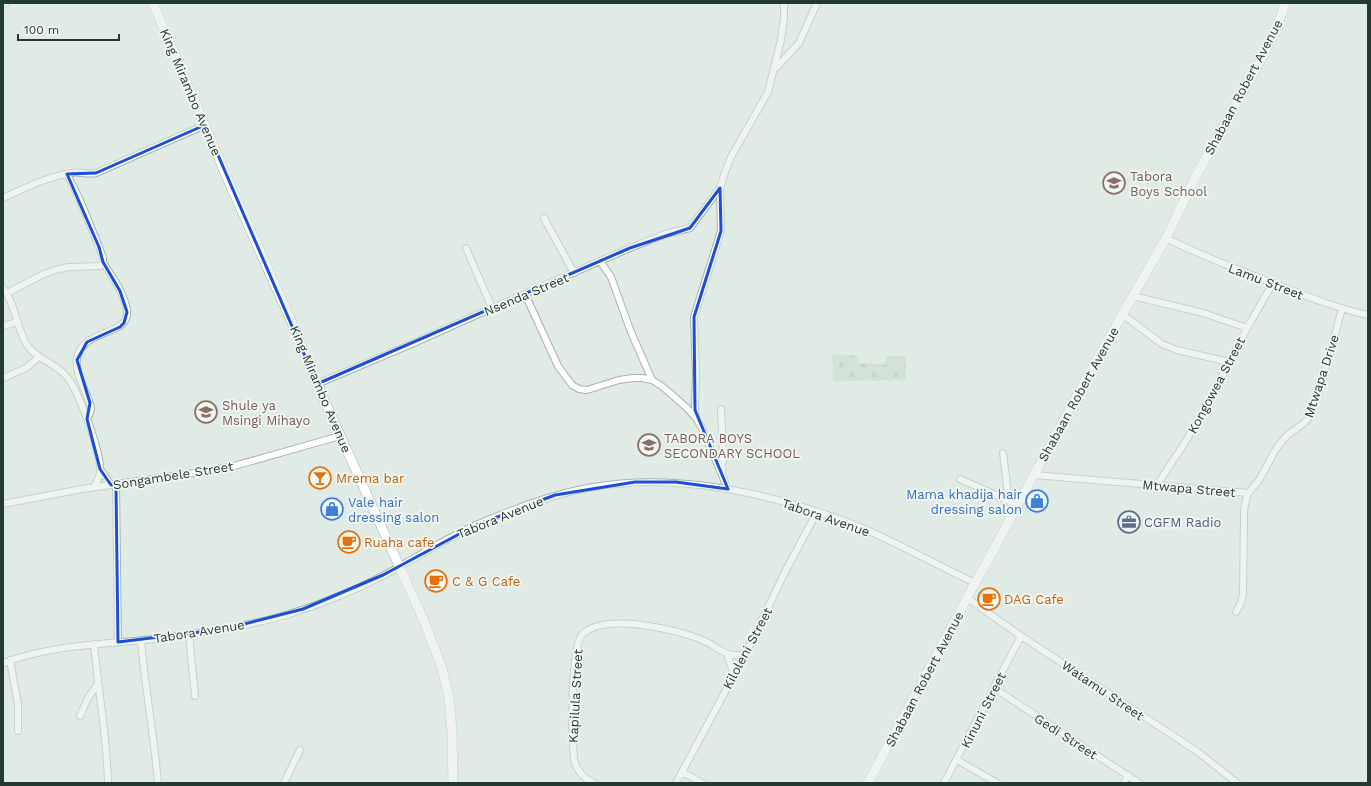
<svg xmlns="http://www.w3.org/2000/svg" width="1371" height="786" viewBox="0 0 1371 786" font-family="'Work Sans',sans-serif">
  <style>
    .forest { fill: url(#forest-firs) }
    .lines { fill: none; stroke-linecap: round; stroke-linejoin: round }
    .street-casing { stroke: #a4b2ad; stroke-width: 8 }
    .secondary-casing { stroke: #a1b6ae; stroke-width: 10 }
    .street { stroke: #fff; stroke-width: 6 }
    .secondary { stroke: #fff; stroke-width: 9 }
    .marked { fill: none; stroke: #1d4ed8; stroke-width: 3; stroke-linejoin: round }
    .labels { text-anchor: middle; stroke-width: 3.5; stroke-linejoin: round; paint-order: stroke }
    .street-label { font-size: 13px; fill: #233a33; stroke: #f1f7f4 }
    .education-label { font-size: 13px; fill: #785e54; stroke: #f1f7f4; text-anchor: start }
    .food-label { font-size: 13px; fill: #c56008; stroke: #f1f7f4; text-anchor: start }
    .shop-label { font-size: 13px; fill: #366cbe; stroke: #f1f7f4; text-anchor: end }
    .service-label { font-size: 13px; fill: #4e5e75; stroke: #f1f7f4; text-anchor: start }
  </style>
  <defs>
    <pattern id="forest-firs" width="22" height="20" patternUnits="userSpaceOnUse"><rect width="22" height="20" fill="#bbdac3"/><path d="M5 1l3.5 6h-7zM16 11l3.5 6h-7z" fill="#a0bca8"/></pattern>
  </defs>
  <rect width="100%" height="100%" fill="#e1ebe6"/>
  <path class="forest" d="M 832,354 L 859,356 L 859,363 L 885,364 L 886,356 L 906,357 L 906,380 L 833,381 Z"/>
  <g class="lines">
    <g class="street-casing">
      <path id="street" d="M 3,4 L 6,3
        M 776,68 L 799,43 L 817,3
        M 3,198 C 25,188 47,177 71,173 C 79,171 87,175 96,173 L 205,125
        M 544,218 L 574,273
        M 1166,238 C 1201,256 1237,269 1273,283 C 1304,295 1335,308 1368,315
        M 466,248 L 492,308
        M 600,261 L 611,277 L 631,332 L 652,380
        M 3,288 C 16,305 16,327 27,345 C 37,360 56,363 67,377 C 79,392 102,454 100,473 C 99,478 97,482 94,487
        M 7,293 L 44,274 L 55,270 L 69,267 L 100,266 L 103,262 L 103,258 L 99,247 L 80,200 L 67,174
        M 525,294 L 558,366 L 572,385 L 579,389 L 587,390 L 619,380 L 633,378 L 642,378 L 652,380 L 663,387 L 687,408 L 696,418 L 702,428 L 728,489
        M 1133,296 L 1203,313 L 1247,328
        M 1122,314 L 1162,344 L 1177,350 L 1229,362
        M 3,326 L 18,322
        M 3,378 L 26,368 L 39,357
        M 317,384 L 414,343 L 492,308 L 630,248 L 665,234 L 690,228 L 720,188
        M 721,409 L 723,451 L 722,474
        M 696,418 L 695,410 L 696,374 L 694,317 L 721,231 L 720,188 L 725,172 L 731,157 L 768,92 L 781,40 L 784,17 L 784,3
        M 87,419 C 89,415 91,412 91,408 C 91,404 88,400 87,396 C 82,384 75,371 77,358 C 83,328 130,336 127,311 C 125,294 112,277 103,262
        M 1003,453 L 1009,502
        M 100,469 L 111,485
        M 1034,475 L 1248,493
        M 960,479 L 1018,505
        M 116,484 L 118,642
        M 1157,485 L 1184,444 L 1205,409 L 1247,328 L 1273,283
        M 3,504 L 82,489 L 202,472 L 234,466 L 340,436
        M 967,598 L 1021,636 L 1198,752 L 1237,783
        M 1236,612 L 1241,603 L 1243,594 L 1244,516 C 1244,509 1245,501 1248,495 C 1250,489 1256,485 1259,480 C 1268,466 1273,449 1285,438 C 1293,429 1304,426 1310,416 L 1329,358 L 1342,308
        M 189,635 L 195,696
        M 141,640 C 145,688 154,735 158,783
        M 94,644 C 98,690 107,736 108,783
        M 727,654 L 734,675
        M 10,660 L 18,705 L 18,731
        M 3,663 C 46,647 89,645 134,641 C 185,636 237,629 286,615 C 325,603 364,587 399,567 C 425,552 449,537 476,525 C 514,509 552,494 593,487 C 664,475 737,487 806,508 C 827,515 848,521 869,531 C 905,547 939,566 975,583
        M 994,688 L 1139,783
        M 80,716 L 88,698 L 98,684
        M 957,760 L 997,783
        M 682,772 L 702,783
        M 284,783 L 300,750
        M 594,783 C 582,777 577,771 574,759 C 572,737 570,649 582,635 C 602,612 677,629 702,640 C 719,646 726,661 746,653
        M 676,783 L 746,653 L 786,570 L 817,512
        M 944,783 L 1021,636
        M 1124,783 L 1128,775"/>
    </g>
    <g class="secondary-casing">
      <path id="secondary" d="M 153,3 L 228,180 L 293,325 L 317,384 L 424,621 L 442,668 L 449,698 L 452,731 L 453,783
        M 868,783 L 975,583 L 987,562 L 1093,366 L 1166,238 L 1196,176 L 1265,52 L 1281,16 L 1285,3"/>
    </g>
    <use href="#street" class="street"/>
    <use href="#secondary" class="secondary"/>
  </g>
  <path d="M0 0H1371V786H0ZM 205,125 L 317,384 L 630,248 L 690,228 L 720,188 L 721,231 L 694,317 L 695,410 L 728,489 L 676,482 L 635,482 L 555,495 L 474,526 L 383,575 L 303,609 L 225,629 L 118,642 L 116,484 L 111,485 L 100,469 L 87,419 L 90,403 L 77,360 L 87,342 L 120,327 L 124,323 L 127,312 L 120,291 L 103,262 L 99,247 L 67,174 L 96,173 Z" fill="#e1ebe6" fill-opacity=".55" fill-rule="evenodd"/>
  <path class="marked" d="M 205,125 L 317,384 L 630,248 L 690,228 L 720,188 L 721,231 L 694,317 L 695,410 L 728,489 L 676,482 L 635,482 L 555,495 L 474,526 L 383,575 L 303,609 L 225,629 L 118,642 L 116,484 L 111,485 L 100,469 L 87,419 L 90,403 L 77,360 L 87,342 L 120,327 L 124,323 L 127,312 L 120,291 L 103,262 L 99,247 L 67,174 L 96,173 Z"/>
  <defs>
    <g id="school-ring" transform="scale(1.15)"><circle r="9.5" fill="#f1f7f4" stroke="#8d6e63" stroke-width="1.5"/><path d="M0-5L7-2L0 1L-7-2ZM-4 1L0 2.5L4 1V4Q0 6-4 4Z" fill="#8d6e63"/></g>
    <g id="bar-ring" transform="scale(1.15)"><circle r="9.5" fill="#f1f7f4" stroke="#e8710a" stroke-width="1.5"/><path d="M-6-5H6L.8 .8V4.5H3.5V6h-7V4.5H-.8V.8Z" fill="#e8710a"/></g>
    <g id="shop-ring" transform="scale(1.15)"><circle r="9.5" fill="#f1f7f4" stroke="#3f7fe0" stroke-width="1.5"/><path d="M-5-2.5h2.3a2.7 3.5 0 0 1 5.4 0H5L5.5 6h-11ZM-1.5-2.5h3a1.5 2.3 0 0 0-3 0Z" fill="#3f7fe0"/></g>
    <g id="office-ring" transform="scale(1.15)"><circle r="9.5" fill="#f1f7f4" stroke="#5c6f8a" stroke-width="1.5"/><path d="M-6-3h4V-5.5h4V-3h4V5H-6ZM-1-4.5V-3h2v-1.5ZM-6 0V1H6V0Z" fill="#5c6f8a"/></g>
    <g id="cafe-ring" transform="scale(1.15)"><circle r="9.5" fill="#f1f7f4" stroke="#e8710a" stroke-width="1.5"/><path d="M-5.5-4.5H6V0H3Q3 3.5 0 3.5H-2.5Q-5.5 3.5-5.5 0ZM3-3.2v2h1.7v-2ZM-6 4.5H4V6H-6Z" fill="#e8710a"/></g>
  </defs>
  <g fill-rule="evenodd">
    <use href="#school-ring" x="1114" y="183"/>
    <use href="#school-ring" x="206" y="412"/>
    <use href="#school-ring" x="649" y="445"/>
    <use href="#bar-ring" x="320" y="478"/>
    <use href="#shop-ring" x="1037" y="501"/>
    <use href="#shop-ring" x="332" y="509"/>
    <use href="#office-ring" x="1129" y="522"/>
    <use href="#cafe-ring" x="349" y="542"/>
    <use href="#cafe-ring" x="436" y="581"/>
    <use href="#cafe-ring" x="989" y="599"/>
  </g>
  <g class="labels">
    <g class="street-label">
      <text transform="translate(1243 87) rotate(-62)" y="5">Shabaan Robert Avenue</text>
      <text transform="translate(191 92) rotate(67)" y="5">King Mirambo Avenue</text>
      <text transform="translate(1266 281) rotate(21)" y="5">Lamu Street</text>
      <text transform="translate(526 294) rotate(-23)" y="5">Nsenda Street</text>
      <text transform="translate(1321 376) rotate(-72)" y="5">Mtwapa Drive</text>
      <text transform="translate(1216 385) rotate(-62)" y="5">Kongowea Street</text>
      <text transform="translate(321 389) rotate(67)" y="5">King Mirambo Avenue</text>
      <text transform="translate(1078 394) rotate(-61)" y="5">Shabaan Robert Avenue</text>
      <text transform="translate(173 475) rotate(-9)" y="5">Songambele Street</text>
      <text transform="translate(1189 488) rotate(5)" y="5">Mtwapa Street</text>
      <text transform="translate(500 517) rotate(-22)" y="5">Tabora Avenue</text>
      <text transform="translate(826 517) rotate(19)" y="5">Tabora Avenue</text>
      <text transform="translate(199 631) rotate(-9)" y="5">Tabora Avenue</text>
      <text transform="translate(747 648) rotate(-62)" y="5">Kiloleni Street</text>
      <text transform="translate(924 679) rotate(-62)" y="5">Shabaan Robert Avenue</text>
      <text transform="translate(1103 690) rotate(34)" y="5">Watamu Street</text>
      <text transform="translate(575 696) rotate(-87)" y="5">Kapilula Street</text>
      <text transform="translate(983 710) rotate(-63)" y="5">Kinuni Street</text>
      <text transform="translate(1066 736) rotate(33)" y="5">Gedi Street</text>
    </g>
    <g class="education-label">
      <text x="1130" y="181">Tabora<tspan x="1130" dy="15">Boys School</tspan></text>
      <text x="222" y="410">Shule ya<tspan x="222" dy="15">Msingi Mihayo</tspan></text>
      <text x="664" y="443">TABORA BOYS<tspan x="664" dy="15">SECONDARY SCHOOL</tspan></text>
    </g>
    <g class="food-label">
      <text x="336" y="483">Mrema bar</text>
      <text x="364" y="547">Ruaha cafe</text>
      <text x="452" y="586">C &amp; G Cafe</text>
      <text x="1004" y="604">DAG Cafe</text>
    </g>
    <g class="shop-label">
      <text x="1022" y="499">Mama khadija hair<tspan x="1022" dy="15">dressing salon</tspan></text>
      <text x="348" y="507" text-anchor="start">Vale hair<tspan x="348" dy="15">dressing salon</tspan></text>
    </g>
    <g class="service-label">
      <text x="1144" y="527">CGFM Radio</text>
    </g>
  </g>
  <rect width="1371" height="786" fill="none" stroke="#233a33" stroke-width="8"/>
  <path d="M18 34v6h101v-6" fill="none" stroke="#233a33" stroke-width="2"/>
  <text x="24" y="34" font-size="12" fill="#233a33" stroke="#f1f7f4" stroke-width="3" paint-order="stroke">100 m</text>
</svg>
